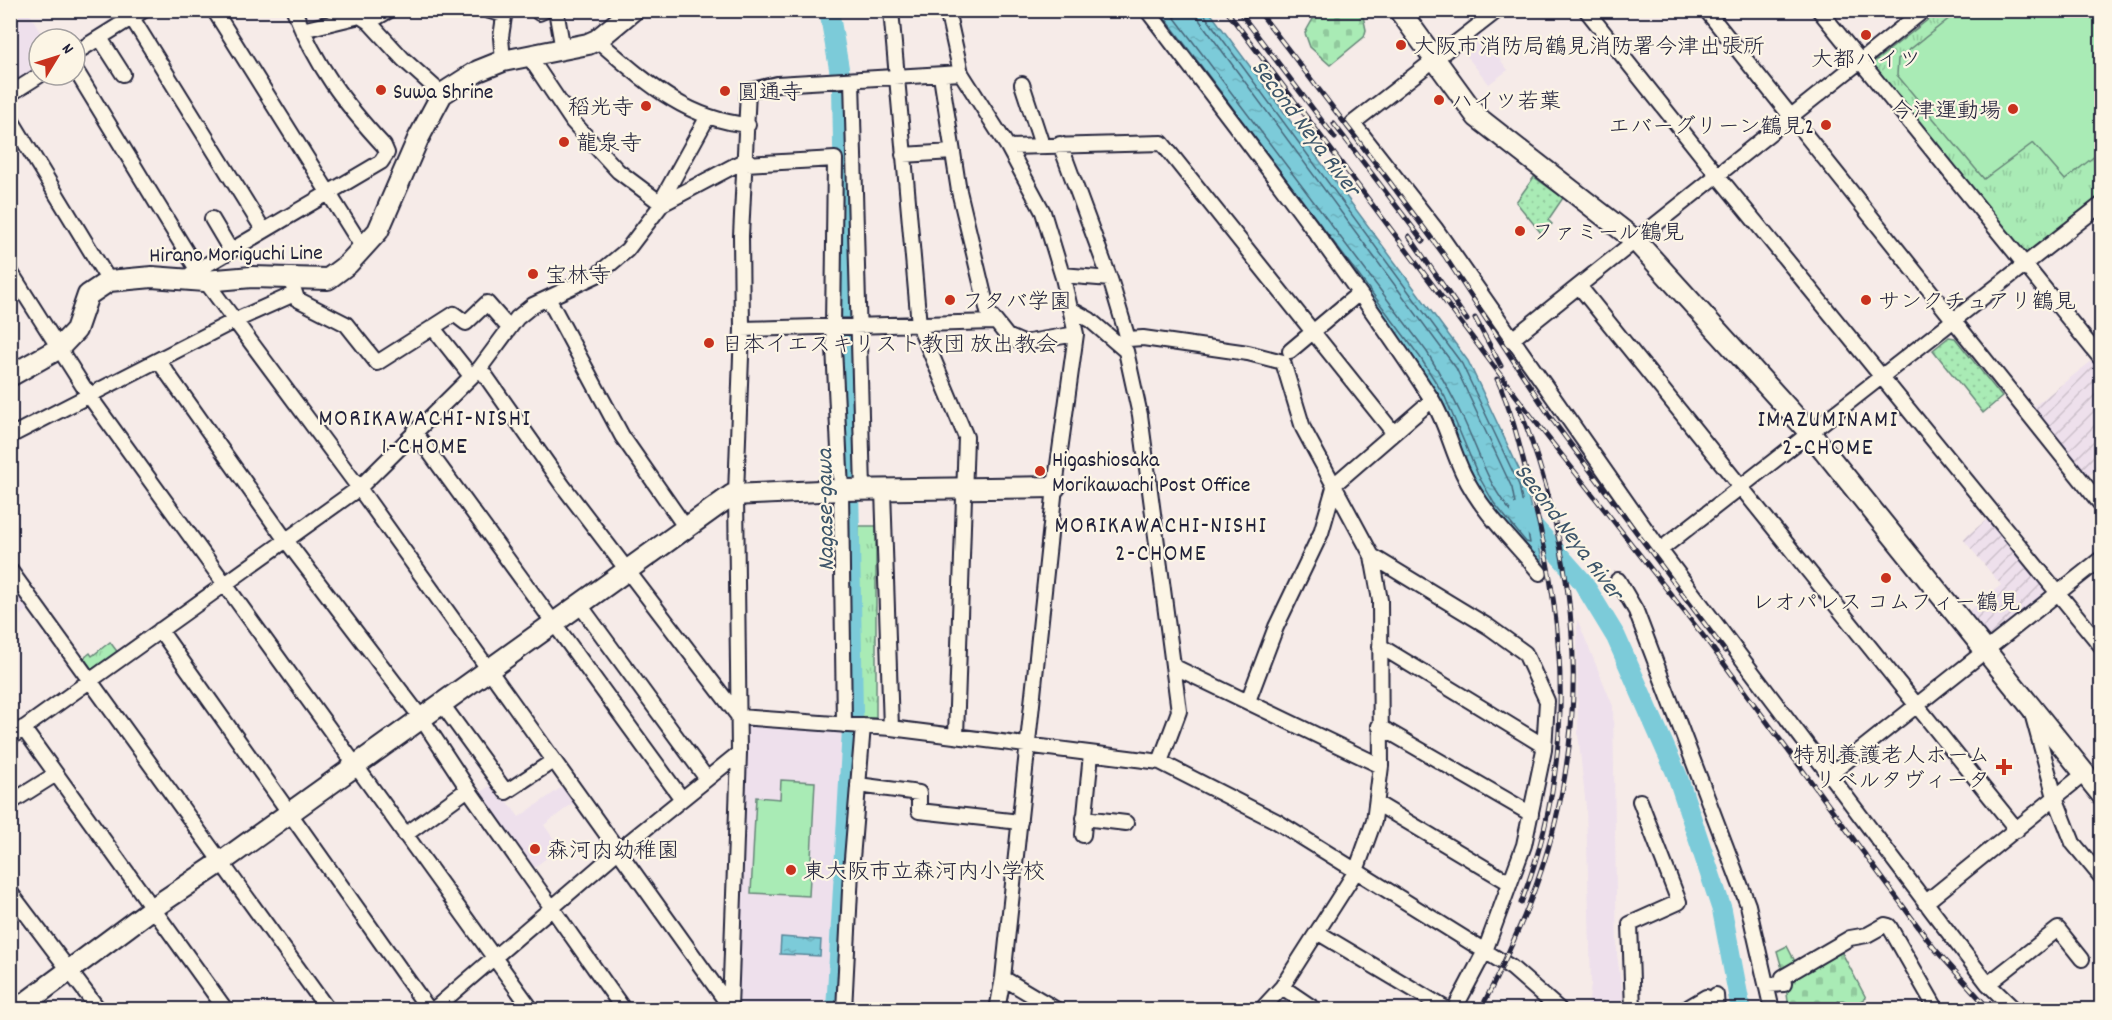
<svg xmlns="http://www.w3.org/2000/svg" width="2112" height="1020" viewBox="0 0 2112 1020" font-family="Dekko,'Klee One',sans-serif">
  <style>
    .built { fill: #eee0ec }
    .industrial { fill: url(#industrial-furrows) }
    .grass { fill: url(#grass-dots); stroke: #668678; stroke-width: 1.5 }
    .cemetery { fill: url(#cemetery-stones); stroke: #668678; stroke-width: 1.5 }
    .park { fill: url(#park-tufts); stroke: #668678; stroke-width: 1.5 }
    .pitch { fill: #a9ebb5; stroke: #668678; stroke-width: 1.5 }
    .water { fill: url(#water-ripples); stroke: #58879a; stroke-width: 1.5 }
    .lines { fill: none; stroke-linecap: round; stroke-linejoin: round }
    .shore { stroke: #46667a; stroke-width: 1.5 }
    .river { stroke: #7ccbd9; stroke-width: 20 }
    .street-casing { stroke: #22223b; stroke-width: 18 }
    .secondary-casing { stroke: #22223b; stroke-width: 24 }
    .street { stroke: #fcf5e5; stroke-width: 14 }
    .secondary { stroke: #fcf5e5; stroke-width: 20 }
    .rail-casing { stroke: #22223b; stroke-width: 5 }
    .rail { stroke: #fcf5e5; stroke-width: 3; stroke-dasharray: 9; stroke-linecap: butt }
    .poi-dot { fill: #c8321e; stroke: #fcf5e5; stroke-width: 2 }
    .labels { text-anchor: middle; stroke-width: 4.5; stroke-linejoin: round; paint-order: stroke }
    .poi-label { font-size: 22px; fill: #22223b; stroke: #fcf5e5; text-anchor: start }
    .street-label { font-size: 22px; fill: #22223b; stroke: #fcf5e5 }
    .water-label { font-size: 24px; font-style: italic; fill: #3d556a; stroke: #fcf5e5 }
    .neighbourhood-label { font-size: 24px; letter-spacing: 1.5px; fill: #22223b; stroke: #fcf5e5 }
  </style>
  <defs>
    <pattern id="industrial-furrows" width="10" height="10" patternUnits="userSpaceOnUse" patternTransform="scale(1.5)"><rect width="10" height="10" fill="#eee0ec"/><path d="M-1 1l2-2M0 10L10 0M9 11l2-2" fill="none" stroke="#ccc0cb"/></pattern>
    <pattern id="grass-dots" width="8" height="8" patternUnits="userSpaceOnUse" patternTransform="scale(1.5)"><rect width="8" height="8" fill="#a9ebb5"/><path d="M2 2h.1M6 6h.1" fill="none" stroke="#91c99d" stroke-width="1.8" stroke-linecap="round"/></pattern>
    <pattern id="cemetery-stones" width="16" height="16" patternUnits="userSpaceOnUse" patternTransform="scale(1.5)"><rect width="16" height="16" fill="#a9ebb5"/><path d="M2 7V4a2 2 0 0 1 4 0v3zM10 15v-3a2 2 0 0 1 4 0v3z" fill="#91c99d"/></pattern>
    <pattern id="park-tufts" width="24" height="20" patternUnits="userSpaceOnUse" patternTransform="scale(1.5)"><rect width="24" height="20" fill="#a9ebb5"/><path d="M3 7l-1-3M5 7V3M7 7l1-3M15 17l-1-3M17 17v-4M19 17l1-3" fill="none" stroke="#91c99d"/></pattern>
    <pattern id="water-ripples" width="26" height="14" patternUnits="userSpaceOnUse" patternTransform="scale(1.5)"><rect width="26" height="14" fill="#7ccbd9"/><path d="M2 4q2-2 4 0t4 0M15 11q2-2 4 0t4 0" fill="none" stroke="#6baebb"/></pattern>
  </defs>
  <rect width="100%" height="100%" fill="#f6ebe8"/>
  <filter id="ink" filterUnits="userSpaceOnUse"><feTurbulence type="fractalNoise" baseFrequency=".0167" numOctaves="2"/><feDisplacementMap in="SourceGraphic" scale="12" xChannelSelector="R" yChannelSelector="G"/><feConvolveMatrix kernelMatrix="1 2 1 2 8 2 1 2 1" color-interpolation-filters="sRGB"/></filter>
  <g filter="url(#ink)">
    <path class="built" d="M 11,11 L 28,11 L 45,39 L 39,39 L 39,68 L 11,85 Z
      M 1480,34 L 1508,70 L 1489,84 L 1461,49 Z
      M 10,581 L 30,608 L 11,622 L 10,622 Z
      M 1577,619 L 1613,706 L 1617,955 L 1625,1009 L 1588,1009 L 1591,984 L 1586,807 L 1578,734 Z
      M 750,724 L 851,731 L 831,1009 L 736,1009 L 745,728 Z
      M 494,783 L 519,817 L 565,785 L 576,801 L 544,825 L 560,848 L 532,869 L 478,794 Z"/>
    <path class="industrial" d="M 2093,360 L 2101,370 L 2102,465 L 2087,476 L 2033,407 Z
      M 1990,517 L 2047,587 L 2045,592 L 1990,636 L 1984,635 L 1966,614 L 2001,585 L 1963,539 Z"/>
    <path class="grass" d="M 1534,177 L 1563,198 L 1548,220 L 1552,224 L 1541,233 L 1516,202 Z
      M 1949,337 L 1955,338 L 2002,397 L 1983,413 L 1933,350 Z"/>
    <path class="cemetery" d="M 1318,10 L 1362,11 L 1366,30 L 1364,37 L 1330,65 L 1310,47 L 1305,33 Z
      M 1787,946 L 1800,971 L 1841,951 L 1866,998 L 1850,1009 L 1789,1009 L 1785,979 L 1777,951 Z"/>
    <path class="park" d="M 1939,11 L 2101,11 L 2101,195 L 2029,254 L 2022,254 L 1874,68 L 1874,62 Z
      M 859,526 L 876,526 L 876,718 L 858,718 Z
      M 110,642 L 119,654 L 99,669 L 91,668 L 84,658 L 90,653 L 92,656 Z"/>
    <path class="pitch" d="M 1960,10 L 2042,11 L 2064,16 L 2071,11 L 2101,11 L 2101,151 L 2065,180 L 2033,143 L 1984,179 L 1897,75 L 1898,59 Z
      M 781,780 L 815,782 L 809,896 L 751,893 L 756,797 L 780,799 Z"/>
    <path class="water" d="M 1152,11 L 1209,11 L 1468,361 L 1525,482 L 1545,573 L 1489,507 L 1472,478 L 1439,400 L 1415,360 Z
      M 781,937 L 821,940 L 820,956 L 780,954 Z"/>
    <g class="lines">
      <path class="shore" d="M 1159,10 L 1420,357 L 1445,397 L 1478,475 L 1494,503 L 1526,542 L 1530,543 L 1519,485 L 1462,364 L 1206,17 L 1204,10
        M 1169,10 L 1427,352 C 1439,372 1451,393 1461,414 C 1478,449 1487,485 1513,514 L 1517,515 L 1512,488 L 1456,368 L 1200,21 L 1197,10"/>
      <path class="river" d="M 829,10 L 842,86 L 853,712 L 836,1010
        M 1521,512 L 1582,581 L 1616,637 L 1677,775 L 1722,910 L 1741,1010"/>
      <g class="street-casing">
        <path id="street" d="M 127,10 L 264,231
          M 214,10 L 363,248
          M 487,10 L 504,15
          M 556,10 L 563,50
          M 891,10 L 919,325 L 966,437 L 956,736
          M 947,10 L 961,73 L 1008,147 L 1043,212 L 1063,278 L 1076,334 L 1055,487 L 1003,978 L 997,1010
          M 1147,10 C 1244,137 1344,265 1431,398 C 1446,422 1451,448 1463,473 C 1481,511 1514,542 1540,573
          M 1498,10 L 1353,123 L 1435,228 L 1660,550 L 1939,920 L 1988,984 L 2015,1010
          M 1586,10 L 1718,176 L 2102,647
          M 1706,10 L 2102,506
          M 1819,10 L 2102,360
          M 539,13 L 546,10
          M 369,22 L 403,59 L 442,94
          M 302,30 L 360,16 L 369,22 L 390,10
          M 100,38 L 123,74
          M 597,40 C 644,80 684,119 748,125
          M 75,53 L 144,10
          M 528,55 L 573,122 L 618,171 L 662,204
          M 503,61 L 501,37 L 505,10
          M 75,69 L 198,271 L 359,488 L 730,1007
          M 941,76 L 959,191 L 988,312 L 1007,336 L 1023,343 L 1076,334
          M 852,80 L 863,490
          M 1022,84 L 1042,145
          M 10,94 L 40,75
          M 10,118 L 109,281
          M 1060,144 L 1111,282 L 1128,339
          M 1008,147 L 1162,143 L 1393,432
          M 903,155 L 953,152
          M 746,164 L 835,159 L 833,327 L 841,490 L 844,725
          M 662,204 L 664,196 L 707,118
          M 212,219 L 231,251
          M 10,271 L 90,397 L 532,1010
          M 191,274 L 381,162 L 387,153 L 384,146 C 344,103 316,66 294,10
          M 1062,275 L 1110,279
          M 1579,286 L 2017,830
          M 293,287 L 297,299 L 346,324 L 377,363 L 454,314 L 466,323 L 487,303 L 509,328
          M 548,298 L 622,436 L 686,528
          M 1070,309 L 1090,320 L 1126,351 L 1140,415 L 1179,711 L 1160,762
          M 433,328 L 471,376
          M 742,329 L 994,322
          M 1511,340 L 1924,10
          M 1120,343 L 1128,339 L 1143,338 L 1248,353 L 1283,362
          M 1290,351 L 1358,294
          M 158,360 L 285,539 L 422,719 L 468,789 L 624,1010
          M 480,368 L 563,486 L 739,717 L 891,728 L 1160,762 L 1276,821 L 1512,968 L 1560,1010
          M 414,431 L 682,799
          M 10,436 L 234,321 L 294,294
          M 883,490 L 891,728
          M 1660,550 L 2102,204
          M 1372,556 L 1489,627 L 1525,653 L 1547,701 L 1544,750 L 1524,845 L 1485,951 L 1454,1010
          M 10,570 L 328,1010
          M 1618,580 L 1636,611 L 1748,905 L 1772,1010
          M 580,605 L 707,779
          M 160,630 L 429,1010
          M 1380,646 L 1544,746
          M 1173,666 L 1381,766
          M 1248,701 L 1276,627 L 1321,533 L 1335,484 L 1432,400
          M 442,704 L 506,792 L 553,761
          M 2032,713 L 2055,797 L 2073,843 L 2102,878
          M 1379,726 L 1531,814
          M 23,728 L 226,1010
          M 10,738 L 359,488 L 480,368 L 517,318 L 533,305 L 597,275 L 627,250 L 662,204 L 747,159
          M 1829,775 L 2102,558
          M 858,785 L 919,793 L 919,811 L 1020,822
          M 10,803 L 56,774
          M 1378,804 L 1510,883
          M 1084,818 L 1126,823
          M 405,835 L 468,789
          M 1083,835 L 1091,754
          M 10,892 L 99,1010
          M 1925,903 L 2084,774
          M 1317,932 L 1448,1010
          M 1003,978 L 1057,1010
          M 1988,984 L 2058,929 L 2082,959
          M 1768,985 L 1784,984 L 1783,977 L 1850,938 L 1867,935 L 1885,925 L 1889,926 L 1937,1010
          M 1282,987 L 1316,1010
          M 1716,995 L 1717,1010
          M 730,1008 L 739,753 L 736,494 L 742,329 L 741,236 L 748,91 L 777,84 L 961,73
          M 1842,1009 L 1843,1010
          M 433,1010 L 618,851 L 739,753
          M 844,1010 L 851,871 L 863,726
          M 1261,1010 L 1282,987 L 1356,871 L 1374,821 L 1381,766 L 1380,600 L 1372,556 L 1303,428 L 1283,362
          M 1633,1010 L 1630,924 L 1679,902 L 1640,801
          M 1684,1010 L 1706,997"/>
      </g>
      <g class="secondary-casing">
        <path id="secondary" d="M 1399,10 L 1477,117 L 1635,240 L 1810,433 L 2102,795
          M 10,376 L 58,349 L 76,330 L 88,295 L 109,281 L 152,277 L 205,281 L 252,277 L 328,279 L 348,264 L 378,231 L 418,139 L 442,94 L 478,71 L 503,61 L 588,44 L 597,40 L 633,10
          M 16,1010 L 153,908 L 220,863 L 732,495 L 841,490 L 1055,487"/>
      </g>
      <use href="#street" class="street"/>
      <use href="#secondary" class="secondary"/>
      <g class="rail-casing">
        <path id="rail" d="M 1226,10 L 1535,421 L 1705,638 L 1934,948 L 1990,1010
          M 1238,10 L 1335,138
          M 1258,10 L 1389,181 L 1444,255 L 1551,418 L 1725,651
          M 1334,124 L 1423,241
          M 1409,236 L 1467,320
          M 1475,318 L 1501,366
          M 1497,379 C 1512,411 1520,448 1529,483 C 1568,628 1576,760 1521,903
          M 1480,1010 C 1492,989 1502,966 1512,944 C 1595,765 1590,589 1519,407"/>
      </g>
      <use href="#rail" class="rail"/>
    </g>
  </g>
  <g class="poi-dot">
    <circle cx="1866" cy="35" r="6"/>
    <circle cx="1401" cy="45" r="6"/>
    <circle cx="381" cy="90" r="6"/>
    <circle cx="725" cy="91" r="6"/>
    <circle cx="1439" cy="100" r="6"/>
    <circle cx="646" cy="106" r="6"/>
    <circle cx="2013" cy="109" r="6"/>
    <circle cx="1826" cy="125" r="6"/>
    <circle cx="564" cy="142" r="6"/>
    <circle cx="1520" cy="231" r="6"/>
    <circle cx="533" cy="274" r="6"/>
    <circle cx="950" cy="300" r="6"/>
    <circle cx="1866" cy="300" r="6"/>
    <circle cx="709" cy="343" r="6"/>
    <circle cx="1040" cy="471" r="6"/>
    <circle cx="1886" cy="578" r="6"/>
    <path d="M2001 758h6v6h6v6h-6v6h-6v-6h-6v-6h6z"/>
    <circle cx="535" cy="849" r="6"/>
    <circle cx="791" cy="870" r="6"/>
  </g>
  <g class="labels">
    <g class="poi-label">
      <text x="1413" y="53">大阪市消防局鶴見消防署今津出張所</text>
      <text x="1866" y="66" text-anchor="middle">大都ハイツ</text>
      <text x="393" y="98">Suwa Shrine</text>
      <text x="737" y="99">圓通寺</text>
      <text x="1451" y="108">ハイツ若葉</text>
      <text x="634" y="114" text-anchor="end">稻光寺</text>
      <text x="2001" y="117" text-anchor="end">今津運動場</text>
      <text x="1814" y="133" text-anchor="end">エバーグリーン鶴見2</text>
      <text x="576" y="150">龍泉寺</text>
      <text x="1532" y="239">ファミール鶴見</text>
      <text x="545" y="282">宝林寺</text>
      <text x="962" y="308">フタバ学園</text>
      <text x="1878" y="308">サンクチュアリ鶴見</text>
      <text x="721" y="351">日本イエスキリスト教団 放出教会</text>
      <text x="1052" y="466">Higashiosaka<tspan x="1052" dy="25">Morikawachi Post Office</tspan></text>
      <text x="1886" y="609" text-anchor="middle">レオパレス コムフィー鶴見</text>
      <text x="1990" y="762" text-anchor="end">特別養護老人ホーム<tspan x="1990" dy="25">リベルタヴィータ</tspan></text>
      <text x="547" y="857">森河内幼稚園</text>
      <text x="803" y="878">東大阪市立森河内小学校</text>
    </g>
    <g class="street-label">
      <text transform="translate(236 252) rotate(-1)" y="8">Hirano Moriguchi Line</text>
    </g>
    <g class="water-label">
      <text transform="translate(1307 127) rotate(53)" y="8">Second Neya River</text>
      <text transform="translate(824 510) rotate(-91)" y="8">Nagase-gawa</text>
      <text transform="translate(1570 531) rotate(53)" y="8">Second Neya River</text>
    </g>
    <g class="neighbourhood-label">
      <text x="425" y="425">MORIKAWACHI-NISHI<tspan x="425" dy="28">1-CHOME</tspan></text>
      <text x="1828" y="426">IMAZUMINAMI<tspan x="1828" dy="28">2-CHOME</tspan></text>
      <text x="1161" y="532">MORIKAWACHI-NISHI<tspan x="1161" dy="28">2-CHOME</tspan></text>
    </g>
  </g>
  <rect width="2112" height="1020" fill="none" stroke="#fcf5e5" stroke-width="36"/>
  <rect x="18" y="18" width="2076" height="984" fill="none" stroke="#22223b" stroke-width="2" filter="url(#ink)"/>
  <g transform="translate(57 57) rotate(52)"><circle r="28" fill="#fcf5e5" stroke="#a5a1a1" stroke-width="1.5"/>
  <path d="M0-4.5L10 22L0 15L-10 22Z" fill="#c8321e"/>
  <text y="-9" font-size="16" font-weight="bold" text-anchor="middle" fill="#22223b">N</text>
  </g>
</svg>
